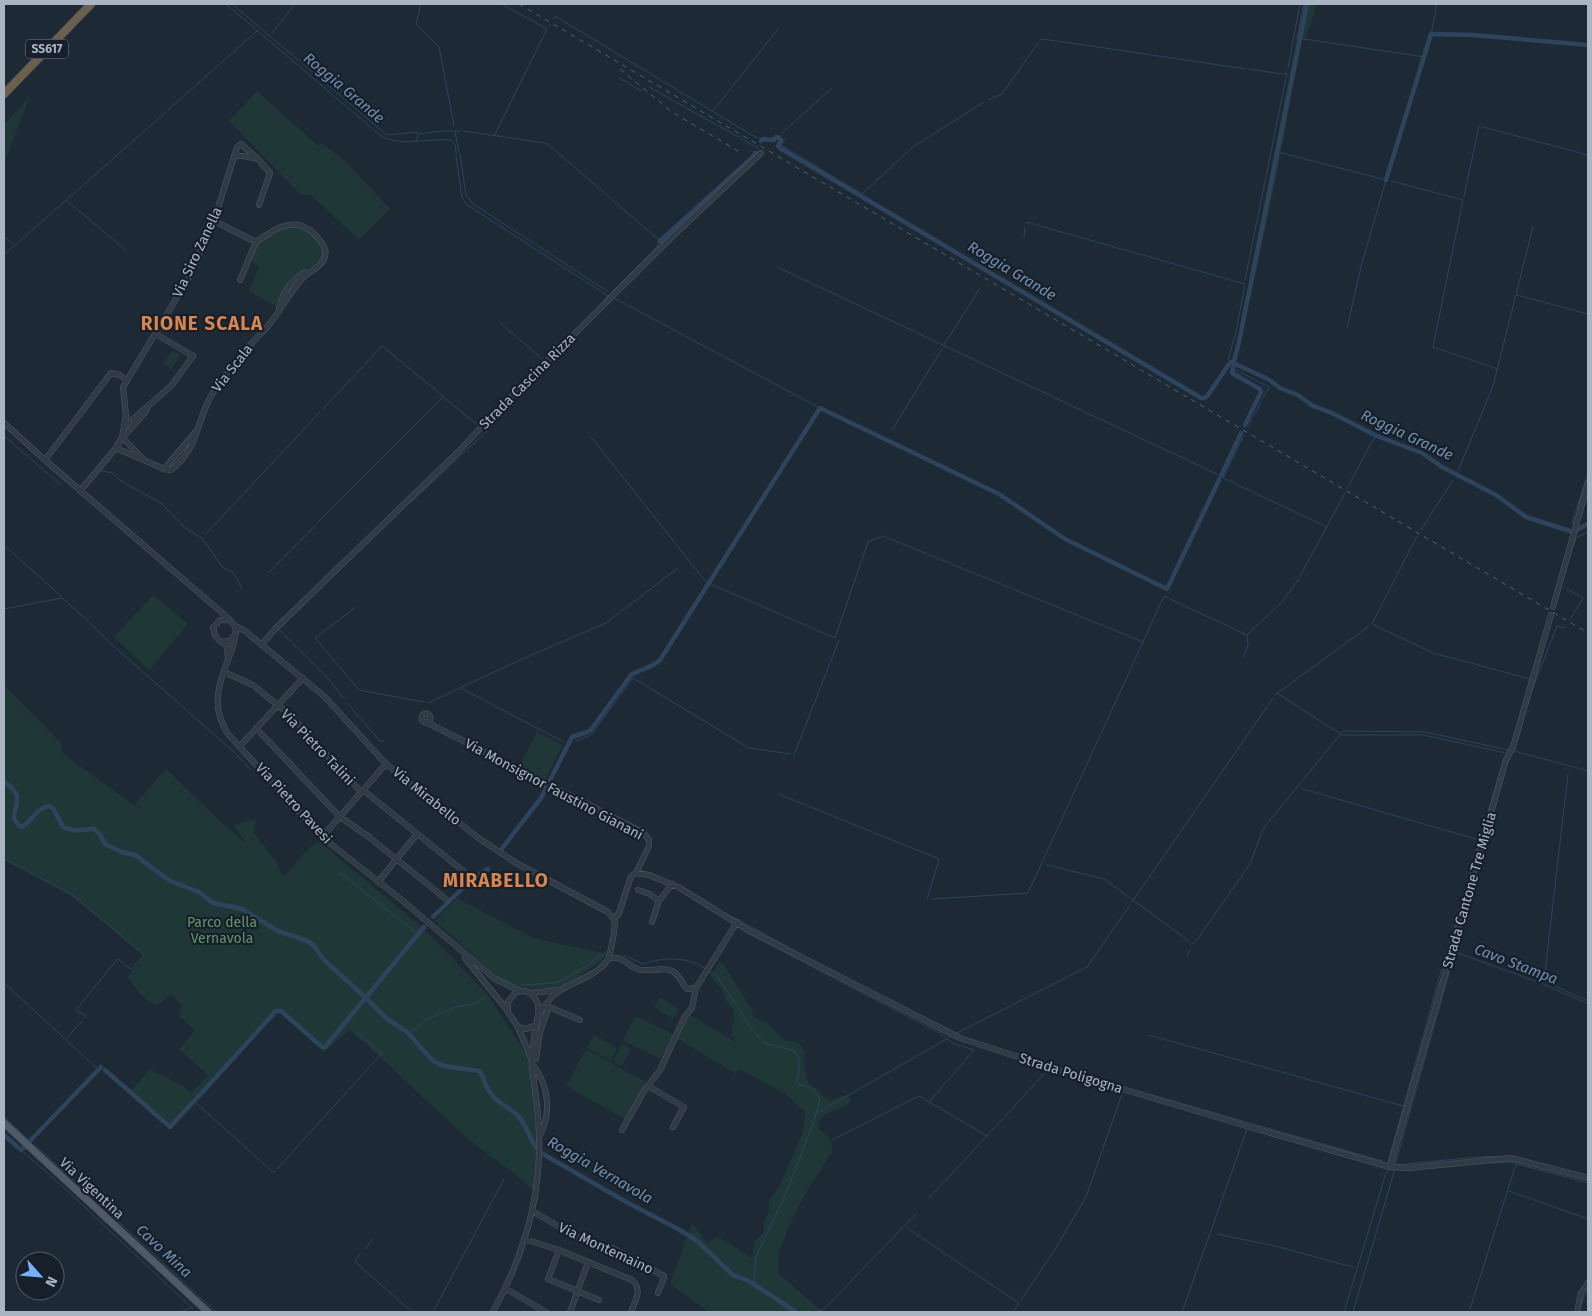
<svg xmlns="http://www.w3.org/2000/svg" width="1592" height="1316" viewBox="0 0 1592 1316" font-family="'Fira Sans',sans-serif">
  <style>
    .green { fill: #203738 }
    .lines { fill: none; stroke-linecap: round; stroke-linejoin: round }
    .stream { stroke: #2e435c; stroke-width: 1 }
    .canal { stroke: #2e435c; stroke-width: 4.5 }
    .minor-casing { stroke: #4e5864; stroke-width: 6 }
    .major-casing { stroke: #3a444f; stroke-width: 8 }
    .highway-casing { stroke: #3c4550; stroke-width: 9 }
    .minor { stroke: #313b46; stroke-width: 5 }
    .major { stroke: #4e5a67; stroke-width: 7 }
    .highway { stroke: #6d5f4d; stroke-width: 8 }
    .rail { stroke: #525f6e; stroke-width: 1; stroke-dasharray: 5 5; stroke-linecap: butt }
    .labels { text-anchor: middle; stroke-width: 4.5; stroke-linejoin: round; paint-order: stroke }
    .shield { fill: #17202a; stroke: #7e8896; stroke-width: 1 }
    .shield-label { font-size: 12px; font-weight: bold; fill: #aab5c4 }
    .street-label { font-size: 14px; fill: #aab5c4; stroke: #17202a }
    .park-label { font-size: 14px; fill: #62946b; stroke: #17202a }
    .water-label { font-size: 15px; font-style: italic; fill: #718eae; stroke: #17202a }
    .district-label { font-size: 19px; font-weight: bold; letter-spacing: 1px; fill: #d78652; stroke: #17202a }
  </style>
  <rect width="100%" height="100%" fill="#1d2935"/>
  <path class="green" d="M 1303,4 L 1317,4 L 1306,37 L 1301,41 L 1279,164 L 1250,301 L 1247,295 Z
    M 257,91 L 317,145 L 323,144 L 344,160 L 390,209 L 359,240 L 311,195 L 300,194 L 229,121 Z
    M 30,96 L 4,164 L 4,125 Z
    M 288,226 C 299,227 309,230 316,239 C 339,264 302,266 291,279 C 284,287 282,298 275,306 L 249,291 L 259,267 L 251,260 L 257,243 Z
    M 172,351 L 181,355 L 171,369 L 163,363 Z
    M 153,595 L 188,624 L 149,670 L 114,637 Z
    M 4,685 L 60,742 L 63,754 L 134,805 L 166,769 L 225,826 L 247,844 L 234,825 L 256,818 L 254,833 L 276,861 L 280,872 L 284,876 L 309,848 L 320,842 L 423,928 L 488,995 L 529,1058 L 538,1138 L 537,1164 L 533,1191 C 515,1171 491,1158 471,1141 C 429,1105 391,1065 349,1030 L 324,1052 L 275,1009 L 169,1129 L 129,1093 L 150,1069 L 183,1086 L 191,1093 L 208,1075 L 179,1049 L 195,1030 L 179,1016 L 182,1005 L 171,994 L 157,1006 C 145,1002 135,987 127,977 L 144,955 L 68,893 L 4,859 Z
    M 537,732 L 563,745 L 545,780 L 519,767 Z
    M 457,898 L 533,938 L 607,954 L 601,961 L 572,981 L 554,989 L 521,988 L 501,980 L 435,921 Z
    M 723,963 L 752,1010 L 754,1018 L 766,1022 L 785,1040 L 797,1042 L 802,1047 L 805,1052 L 804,1065 L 809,1084 L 819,1090 L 821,1095 L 830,1100 L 847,1095 L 850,1098 L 849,1104 C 837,1111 818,1112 818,1128 C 827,1135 833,1140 832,1152 L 807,1191 L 795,1213 L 778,1254 L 779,1274 L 823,1312 L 709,1312 L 670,1284 L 692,1223 L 707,1243 L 717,1236 L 752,1258 L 754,1242 L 764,1232 L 763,1225 L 769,1211 L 769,1202 L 780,1185 L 803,1132 L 805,1115 L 803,1110 L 784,1093 L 739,1069 L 736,1074 L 676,1038 L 690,1015 L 736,1042 L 732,1036 L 732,1025 L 735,1017 L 733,1010 L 726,1001 L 723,990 L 710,976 L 718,964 Z
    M 660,997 L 679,1009 L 673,1019 L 654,1007 Z
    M 635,1016 L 673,1034 L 661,1059 L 623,1041 Z
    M 594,1035 L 617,1048 L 611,1061 L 587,1048 Z
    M 622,1044 L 631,1048 L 622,1066 L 613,1062 Z
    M 586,1049 L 646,1082 L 625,1119 L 566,1086 Z"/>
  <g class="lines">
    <path class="stream" d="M 226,4 L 381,136 C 399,147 430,138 451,140 L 455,145 L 456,153
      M 232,4 L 387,135 L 417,132 L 419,134
      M 421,4 L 416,24 L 439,47 L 454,125
      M 1304,4 L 1297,38 L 1425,57
      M 554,19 L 555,16 L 755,137 L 763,139
      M 548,27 L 550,25
      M 272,33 L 295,4
      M 1431,34 L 1437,4
      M 1040,40 L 1041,39 L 1064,42 L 1246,69
      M 1288,68 L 1300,4
      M 619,78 L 642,91
      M 649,87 L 758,148
      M 988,100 L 1002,94 L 1038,43
      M 168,110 L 257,31
      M 713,111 L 778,29
      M 1483,127 L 1588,155
      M 455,132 L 459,152
      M 781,134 L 832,88
      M 932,135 L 984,102
      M 494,136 L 547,29 L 502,4
      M 785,138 L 781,145 L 862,194 L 914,146 L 930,136
      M 416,140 L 419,134 L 442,131 L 460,131
      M 1278,152 L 1386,180 L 1362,263 L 1347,328
      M 460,154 L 466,195 L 472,203 L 607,291
      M 456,156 L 462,197 L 466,204 L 608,296 L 657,247 L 660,241 L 549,145 L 545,143 L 463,131
      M 1391,181 L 1463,200 L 1433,347 L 1498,369
      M 1464,196 L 1479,126 L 1481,126
      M 66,200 L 122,247
      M 1026,223 L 1026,222 L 1245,284 L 1236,332 L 1228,360
      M 4,236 L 14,245
      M 1024,236 L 1025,227
      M 125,248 L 125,251
      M 4,255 L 166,112
      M 777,267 L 1221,476
      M 1245,280 L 1287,73 L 1282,74 L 1249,69
      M 1517,295 L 1588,314
      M 614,298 L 820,408
      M 599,306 L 608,296
      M 500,323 L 545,361
      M 944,345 L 980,288
      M 548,357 L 559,346
      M 1226,364 L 1229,366
      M 1232,368 L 1269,387 L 1248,427
      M 323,409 L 382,346 L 443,396
      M 892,430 L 942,349
      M 1244,435 L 1223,478 L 1327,527
      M 4,436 L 61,485
      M 591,437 L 706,582 L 835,638 L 868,542 L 883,536 L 1143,642
      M 381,459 L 443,397 L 478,425 L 515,390
      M 102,471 L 112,473 L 121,481 L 161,503 L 185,528 L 203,539 L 222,567 L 234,573 L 242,589
      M 1458,471 L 1493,386 L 1533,227
      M 1348,487 L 1372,441 L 1377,436
      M 411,502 L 488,430 L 489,423 L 544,368
      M 319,521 L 379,461
      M 1572,523 L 1588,473
      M 1421,530 L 1453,480
      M 205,535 L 320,412
      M 1417,536 L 1372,624 L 1433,653 L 1530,679
      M 4,545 L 62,597
      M 1570,557 L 1576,538 L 1588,532
      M 268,573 L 317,524
      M 1567,589 L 1583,598 L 1571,618
      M 1170,599 L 1247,635 L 1282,602 L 1298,580 L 1345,493
      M 356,607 L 315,638 L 359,690 L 424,702
      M 4,609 L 62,598 L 88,621
      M 90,623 L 110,643 L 234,752 L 251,770
      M 1566,625 L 1564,628 L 1557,626 L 1532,690 L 1514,751 L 1588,771
      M 278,629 L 327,677 L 344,699
      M 1243,657 L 1248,646 L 1247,635
      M 462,689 L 564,742
      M 1277,693 L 1342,735 L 1424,735 L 1505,753
      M 1275,695 L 1369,626
      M 347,703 L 380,741 L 384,741
      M 428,703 L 520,660 L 606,623 L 678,568
      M 576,741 L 591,735 L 633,678 L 749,748 L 791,754
      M 794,755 L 839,640
      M 1568,774 L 1544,981 L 1588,1001
      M 1303,789 L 1479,840
      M 778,794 L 937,858 L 939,860 L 927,899
      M 4,859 L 74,896 L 144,955 L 131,969 L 118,959 L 115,962 L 76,1010 L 86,1016 L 84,1018
      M 1047,865 L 1104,879 L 1189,941
      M 339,872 L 418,934
      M 932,899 L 1028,893 L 1164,596 L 1168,598
      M 1132,902 L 1273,698
      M 731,916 L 799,953
      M 744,931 L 943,1035 L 952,1043 L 974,1050 L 929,1102 L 987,1136 L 1044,1074
      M 1192,943 L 1194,944 L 1250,864 L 1262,832 L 1266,825 L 1343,731 L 1425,732 L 1508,750
      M 624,955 L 643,964 C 663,957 687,956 706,969
      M 1187,956 L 1190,950
      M 709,971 L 717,976 L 751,1028 L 764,1043 L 795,1051 C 802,1061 799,1070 797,1081 L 800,1085 C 810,1086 815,1090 820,1099 L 814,1121 L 789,1186 L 756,1257 L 754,1285
      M 4,983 L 98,1069
      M 522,985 L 555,983 L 571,976 L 608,951
      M 407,1032 L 414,1030 L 427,1019 L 456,1007 L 474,1004 L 486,997
      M 955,1034 L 1087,967 L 1130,905
      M 1149,1035 L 1403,1106
      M 66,1039 L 82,1021
      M 1124,1087 L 1382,1161
      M 194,1101 L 273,1172 L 275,1171
      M 817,1113 L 952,1036
      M 4,1117 L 31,1142
      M 832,1140 L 919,1096 L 929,1102
      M 35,1145 L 216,1312
      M 21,1150 L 61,1185 L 193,1309
      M 1512,1156 L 1477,1157 L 1395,1165 L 1455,952 L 1541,983 L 1588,1004
      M 1388,1162 L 1442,968 L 1504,758
      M 1489,1163 L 1510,1162 L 1588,1183
      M 277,1169 L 382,1053 L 356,1032
      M 1509,1191 L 1588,1219
      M 929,1198 L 987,1136
      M 907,1228 L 1019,1303 L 1013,1312
      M 1217,1234 L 1275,1246 L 1353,1267
      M 365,1249 L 373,1239
      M 360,1254 L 355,1262 L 412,1312
      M 1021,1300 L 1057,1246 L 1086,1197 L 1123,1091
      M 1470,1309 L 1516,1164
      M 1580,1310 L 1582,1301 L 1588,1290
      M 180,1312 L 191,1308
      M 433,1312 L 504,1179
      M 818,1312 L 825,1308 L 916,1214
      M 1182,1312 L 1247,1129
      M 1344,1312 L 1386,1173 L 1389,1170 L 1408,1170
      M 1353,1312 L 1394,1172"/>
    <path class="canal" d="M 781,140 L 778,146 L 780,148 L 1201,398 L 1205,398 L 1208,395 L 1229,364
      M 761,141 L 763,139 L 774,140 L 776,137 L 779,138
      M 1386,180 L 1431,34 L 1473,35 L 1588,45
      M 660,241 L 754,156 L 755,153
      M 1234,361 L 1239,342 L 1307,4
      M 1231,362 L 1268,379 L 1280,388 L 1298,395 L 1313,406 L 1332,413 L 1377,436 L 1422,453 L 1442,467 L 1496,495 L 1526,517 L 1570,531
      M 1233,367 L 1232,373 L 1260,389 L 1261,392 L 1245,425
      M 1221,476 L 1241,433
      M 1575,531 L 1588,524
      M 4,782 C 34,801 1,812 21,827 C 32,822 36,808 49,806 L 53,808 L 63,827 C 78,833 80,829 94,829 L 101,836 L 105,844 L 122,852 L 135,855 L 170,881 L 199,892 L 213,903 L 242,909 L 278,931 L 308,941 L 314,946 L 324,960 L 364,996
      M 500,851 L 541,798 L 572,737 L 590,731 L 631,675 C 641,669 651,668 660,660 L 820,408 L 999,494 L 1065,539 L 1167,589 L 1219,480
      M 475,877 L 488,869
      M 433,917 L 470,881
      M 368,1000 L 387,1019 L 407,1032 L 433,1061 L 444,1066 L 479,1071 C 485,1078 485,1088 492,1095 C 500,1106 515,1109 522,1121 C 531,1134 529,1143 543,1154 L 628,1203 L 678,1229 L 696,1240 L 733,1275 L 749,1281 L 796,1312
      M 105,1070 L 170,1127 L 195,1100
      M 198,1097 L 276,1011 L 281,1011 L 322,1047 L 325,1047 L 424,927
      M 4,1135 L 21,1150 L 24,1147
      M 29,1142 L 101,1067"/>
    <g class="minor-casing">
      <path id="minor" d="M 235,156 L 244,156 L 258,159
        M 214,221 L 256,242
        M 240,280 L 256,242
        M 279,308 C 284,291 290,281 305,272
        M 4,423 L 45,460 L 228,618 L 235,626 L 236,633 L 230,641 L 221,642 L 215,636 L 213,628 L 220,620 L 230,620
        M 125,426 L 171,386 L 193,356 L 156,334
        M 122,437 L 127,433 L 147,410
        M 122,437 L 142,458
        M 116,448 L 164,469 L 171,470 C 200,448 196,418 214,391 C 226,374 238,358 252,343 C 257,337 263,332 268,326 C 280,311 289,294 301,280 C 308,271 322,268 325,256 C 327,250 323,244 319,239 C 297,213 278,227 256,242
        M 45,460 L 111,373 L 120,375 L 126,380
        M 164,469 L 198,429
        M 80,491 L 116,448 L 122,437 L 126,416 L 123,387 L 188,279 L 214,221 L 237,147 L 241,144 L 258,159 L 270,173 L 259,205
        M 1553,607 L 1588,483
        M 235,626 L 245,631 L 325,697 L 386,764 L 477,837 L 516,863 L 608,912 L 614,919
        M 235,636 C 234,646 231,653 227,662 C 217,688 212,709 228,734 L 322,837 L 403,901 L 495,979 L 520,991
        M 223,642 L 227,647 L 228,658
        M 262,644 L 275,629 L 458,452 L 491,417 L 679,230 L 761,153
        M 224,672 L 253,685 L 291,716 L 361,792
        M421.5 718a4.5 4.5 0 1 1 9 0a4.5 4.5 0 1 1-9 0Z
        M 426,722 L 644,833 L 649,840 L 649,846 L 636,873
        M 256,728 L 339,816 L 369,837 L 447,900
        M 240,746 L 303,678
        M 363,790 L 472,878
        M 322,837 L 386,764
        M 378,882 L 417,834
        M 638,890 L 650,894 L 659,901
        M 614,919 L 619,913 L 631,876 L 636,873 L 649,875 L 680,888 L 746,929 L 960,1038 L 1052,1068 L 1253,1128 L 1390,1167 L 1409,1168 L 1511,1158 L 1588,1178
        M 652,922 L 659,901 L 672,884
        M 465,958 L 507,1010
        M 609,958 C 624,956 626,964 637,969 C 648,973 662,966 672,971 C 680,975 682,984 687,989 L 696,988 L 737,922
        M 540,1013 C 545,1004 551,996 561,990 C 574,981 602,974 609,957 C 611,951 612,944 613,938 C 614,931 616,925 614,919
        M 518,1027 L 526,1029 L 536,1025
        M 531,1058 L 518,1027 L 508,1012 L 508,1002 L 516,992 L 525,991 L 530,993 L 561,990
        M 536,1059 L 540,1032 L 549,1007 L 580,1020
        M 533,1065 C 549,1086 552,1114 539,1137
        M 648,1086 L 684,1107 L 673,1127
        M 622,1130 L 644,1091 L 660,1070 L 685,1016 L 692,1008 L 696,988
        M 1390,1167 L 1506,760 L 1513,747 L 1551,615
        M 532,1211 L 586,1242 L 612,1248 L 664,1276 L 664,1278 L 658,1293
        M 524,1239 L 559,1250 L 632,1280 C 643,1289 635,1301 631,1312
        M 559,1250 L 548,1279 L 599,1300
        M 506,1289 L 546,1312
        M 493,1312 C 522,1259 541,1198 539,1137 C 539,1120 537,1102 534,1084 C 534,1077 531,1069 532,1061 C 532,1051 533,1041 535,1031 C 537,1017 544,1004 530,993
        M 570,1312 L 588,1262
        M 1577,1312 L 1581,1293 L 1588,1283"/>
    </g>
    <g class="major-casing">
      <path id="major" d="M 4,1123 L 208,1312"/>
    </g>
    <g class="highway-casing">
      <path id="highway" d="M 4,94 L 91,4"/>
    </g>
    <use href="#minor" class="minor"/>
    <use href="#major" class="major"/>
    <use href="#highway" class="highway"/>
    <path class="rail" d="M 519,4 L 1588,633
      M 620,69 L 672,112 L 738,151"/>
  </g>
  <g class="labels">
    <rect class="shield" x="26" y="39.5" width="42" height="19" rx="4"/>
    <g class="shield-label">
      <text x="47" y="53">SS617</text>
    </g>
    <g class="street-label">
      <text transform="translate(197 252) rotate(-65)" y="5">Via Siro Zanella</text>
      <text transform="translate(232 368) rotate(-52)" y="5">Via Scala</text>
      <text transform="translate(527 381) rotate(-45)" y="5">Strada Cascina Rizza</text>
      <text transform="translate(318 747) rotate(46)" y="5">Via Pietro Talini</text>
      <text transform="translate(554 789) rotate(28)" y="5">Via Monsignor Faustino Gianani</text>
      <text transform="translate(427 796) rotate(39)" y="5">Via Mirabello</text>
      <text transform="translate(294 803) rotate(47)" y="5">Via Pietro Pavesi</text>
      <text transform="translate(1469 890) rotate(-74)" y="5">Strada Cantone Tre Miglia</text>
      <text transform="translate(1071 1073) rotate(17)" y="5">Strada Poligogna</text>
      <text transform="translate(92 1188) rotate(43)" y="5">Via Vigentina</text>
      <text transform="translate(606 1248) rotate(25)" y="5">Via Montemaino</text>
    </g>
    <g class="park-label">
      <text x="222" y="927">Parco della<tspan x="222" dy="16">Vernavola</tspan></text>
    </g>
    <g class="water-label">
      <text transform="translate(344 88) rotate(40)" y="5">Roggia Grande</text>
      <text transform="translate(1012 271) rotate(31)" y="5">Roggia Grande</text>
      <text transform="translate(1407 435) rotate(25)" y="5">Roggia Grande</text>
      <text transform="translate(1516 964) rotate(21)" y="5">Cavo Stampa</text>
      <text transform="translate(600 1170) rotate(30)" y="5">Roggia Vernavola</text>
      <text transform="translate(164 1251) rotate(43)" y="5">Cavo Mina</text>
    </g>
    <g class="district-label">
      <text x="202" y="330">RIONE SCALA</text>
      <text x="496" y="887">MIRABELLO</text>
    </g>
  </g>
  <rect width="1592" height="1316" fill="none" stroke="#aab5c4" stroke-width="10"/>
  <g transform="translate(40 1276) rotate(117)"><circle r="24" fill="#17202a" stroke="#525c68"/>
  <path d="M0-4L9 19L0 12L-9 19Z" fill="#76b0fd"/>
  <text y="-8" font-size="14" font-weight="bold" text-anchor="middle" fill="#aab5c4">N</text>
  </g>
</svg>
